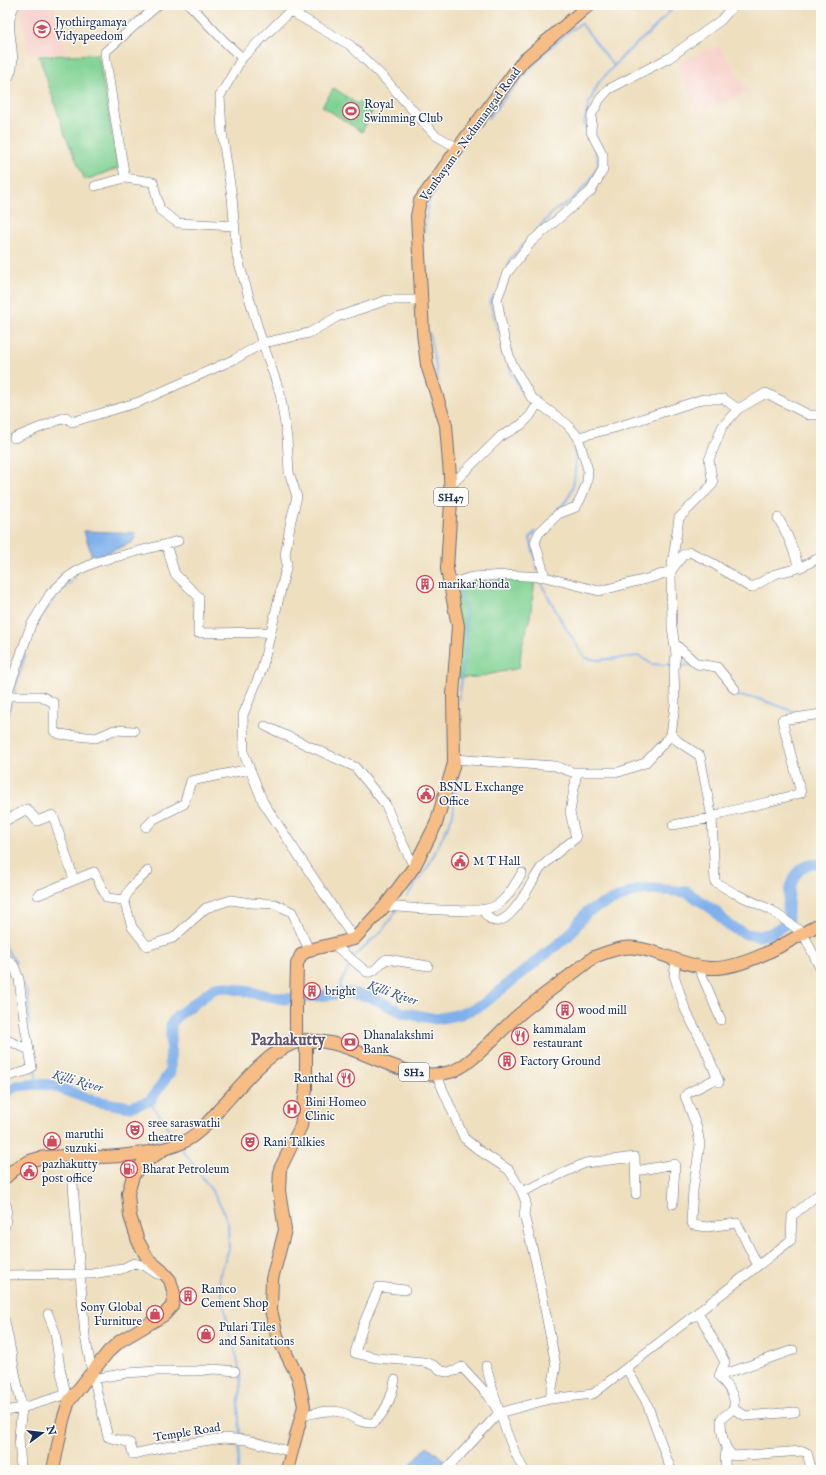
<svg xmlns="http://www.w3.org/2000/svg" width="826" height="1475" viewBox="0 0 826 1475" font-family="'IM FELL English',serif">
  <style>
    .built { fill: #f7d0cb }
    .green { fill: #7fd193; stroke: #4d8078 }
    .water { fill: #80b0eb; stroke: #4e70a4 }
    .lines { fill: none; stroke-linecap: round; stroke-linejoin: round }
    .stream { stroke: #80b0eb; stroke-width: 2 }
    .river { stroke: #80b0eb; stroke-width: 11 }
    .minor-casing { stroke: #656d80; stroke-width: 10 }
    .major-casing { stroke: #656d80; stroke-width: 14 }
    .minor { stroke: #fff; stroke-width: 9 }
    .major { stroke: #f6be86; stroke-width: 12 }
    .labels { text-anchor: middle; stroke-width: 3; stroke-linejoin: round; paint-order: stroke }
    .shield { fill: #fdfcf7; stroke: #5f6c8c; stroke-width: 1 }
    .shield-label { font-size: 11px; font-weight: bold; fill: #1b2f5e }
    .poi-label { font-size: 12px; fill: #1b2f5e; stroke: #fdfcf7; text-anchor: start }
    .street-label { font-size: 12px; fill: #1b2f5e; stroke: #fdfcf7 }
    .water-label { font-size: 13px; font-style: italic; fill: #3e5c8f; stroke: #fdfcf7 }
    .district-label { font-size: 16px; font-weight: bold; fill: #5f526f; stroke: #fdfcf7 }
  </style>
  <rect width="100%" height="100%" fill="#fdfcf7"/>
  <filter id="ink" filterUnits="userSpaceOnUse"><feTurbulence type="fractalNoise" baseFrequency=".025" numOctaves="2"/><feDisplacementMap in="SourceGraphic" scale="8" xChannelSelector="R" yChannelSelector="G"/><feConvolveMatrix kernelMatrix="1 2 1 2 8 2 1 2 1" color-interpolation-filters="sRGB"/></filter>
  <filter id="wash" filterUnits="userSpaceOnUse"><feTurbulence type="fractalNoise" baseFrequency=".012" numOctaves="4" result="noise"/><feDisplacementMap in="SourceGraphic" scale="16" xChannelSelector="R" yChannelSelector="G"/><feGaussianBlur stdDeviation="0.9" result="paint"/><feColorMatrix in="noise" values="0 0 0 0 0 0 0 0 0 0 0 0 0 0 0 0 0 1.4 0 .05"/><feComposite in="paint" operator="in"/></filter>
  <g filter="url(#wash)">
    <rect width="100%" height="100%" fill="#eedfbf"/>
    <path class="built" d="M 20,5 L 55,5 L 66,53 L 29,54 Z
      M 719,45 L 728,61 L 751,93 L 726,101 L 708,109 L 698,116 L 692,96 L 677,65 L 700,53 Z"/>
    <path class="green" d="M 98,54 L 118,168 L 85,180 L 65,135 L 39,56 Z
      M 334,88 L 357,104 L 361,100 L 374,108 L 362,132 L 322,106 Z
      M 468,579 L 535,580 L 530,617 L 522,646 L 519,668 L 478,677 L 458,678 L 454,597 L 458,581 Z"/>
    <path class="water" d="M 84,531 L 136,533 L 133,542 L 93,559 Z
      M 427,1446 L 445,1460 L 436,1470 L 418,1470 L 411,1464 Z"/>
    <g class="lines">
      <path class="stream" d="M 488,118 C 517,84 544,48 581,23 L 614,66
        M 588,131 L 584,123 L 589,103 L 599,82 L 627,52 L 649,33 L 676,5
        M 424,232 L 429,200 L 436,189
        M 535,232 L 555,210 L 573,199 L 590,181 L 599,164 L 594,146
        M 425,264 L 426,286
        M 508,266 L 512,257 L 524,244
        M 494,295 L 490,303 L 498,331
        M 429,332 L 439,383
        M 509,366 L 511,373 L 527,400
        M 557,511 C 562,506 568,499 571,492 C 577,476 576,455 574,438
        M 535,532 L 530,538 L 538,571
        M 541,583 L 562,622 L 585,658 L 599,660 L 639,656 L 652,664 L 672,665
        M 457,585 L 466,609 L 466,647 L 459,700
        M 34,628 L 57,594 L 75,578
        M 678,665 L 694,666
        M 732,691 L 736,696 L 756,698 L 798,713
        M 14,693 L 25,655
        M 5,725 L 12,699
        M 407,896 L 428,867 L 453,815 L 458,768
        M 5,947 L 16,963
        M 353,957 L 382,931 L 397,910
        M 24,984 L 28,996 L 29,1024
        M 336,994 L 350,964
        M 35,1068 L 37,1084
        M 150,1101 L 175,1138
        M 182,1149 L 212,1191 L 222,1208 L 228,1223 L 229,1249 L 219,1277 L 230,1336 L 237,1357 L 240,1375 L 241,1390 L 238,1404 L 240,1434
        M 238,1470 L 239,1444"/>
      <path class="river" d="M 5,1092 L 17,1086 L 37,1084 L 51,1085 L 94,1101 L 130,1107 L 150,1101 L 170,1072 L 171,1024 L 177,1016 L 215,988 L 225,987 L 284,999 L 349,993 L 368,996 L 404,1013 L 436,1019 L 461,1014 L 482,1005 L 568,936 L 587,912 L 603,904 L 638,890 L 652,889 L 687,892 L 715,911 L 729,926 L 746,934 L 759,936 L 771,933 L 788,923 C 788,905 786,875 806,866 C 810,864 817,864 821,864"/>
    </g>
  </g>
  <g filter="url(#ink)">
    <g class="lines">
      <g class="minor-casing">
        <path id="minor" d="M 190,5 L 225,42 L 242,58 L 290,11 L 350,45 L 385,79 L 435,135 L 458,148
          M 242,58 L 220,96 L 222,132 L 232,197 L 237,256 L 260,335 L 280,393 L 287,438 L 289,472 L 297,497 L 291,520 L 285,555 L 287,564 L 262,669 L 243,715 L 244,754 L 263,802 L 354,939
          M 5,77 L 9,76 C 20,54 1,27 15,5
          M 125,178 L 153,182 L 160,210 L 178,223 L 235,226
          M 95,186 L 125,178 L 113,106 L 105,52 L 158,5
          M 538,403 L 567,424 L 578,437 L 614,428 L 703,399 L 724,399 L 738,409
          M 14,438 L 66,417 L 72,422 L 139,402 L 235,359 L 263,343 L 309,333 L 337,317 L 387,300 L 421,300
          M 450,486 L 501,436 L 521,425 L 530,416 L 538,403 L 531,397 L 511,362 L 504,338 L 497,299 L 507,273 L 532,241 L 591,191 L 603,170 L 603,155 L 591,132 L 592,114 L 600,99 L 609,89 L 669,58 L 721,20 L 734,5
          M 778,518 C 788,534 794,550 799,568 L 821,557
          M 820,536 L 821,539
          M 166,544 L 175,574 L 199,597 L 198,633 L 271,632
          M 545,577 L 535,542 L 539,533 L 558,514 L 576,507 L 581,498 L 587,482 L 588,470 L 578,437
          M 449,584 L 472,577 L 506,575 L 545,577 L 599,591 L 650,578 L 671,571 L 683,555 L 690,552 L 714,564 L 751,588 L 775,574 L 799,568
          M 674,643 L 697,664 L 717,667 L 735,689
          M 7,696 L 41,696 L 54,703 L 54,731 L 59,734 L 96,738 L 114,730 L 134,731
          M 5,708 L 8,691 L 31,625 L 50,594 L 67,578 L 79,570 L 96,562 L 178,541
          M 265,726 L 355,767 L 386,805 L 394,825 L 414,867
          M 671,735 L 679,742 L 700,756 L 712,818 L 715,882 L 734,893 L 771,910 L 803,933 L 821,970
          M 453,759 L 555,766 L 572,772 L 619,772 L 645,763 L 671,735 L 675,705 L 674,669 L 676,654 L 672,627 L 671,571 L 679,518 L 713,484 L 709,460 L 722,427 L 738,409 L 766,393 L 809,415 L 821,415
          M 5,821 L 27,809 L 37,821 L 53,815 L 74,880
          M 673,825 L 712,818 L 722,813 L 768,802 L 801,793 L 782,720 L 821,714
          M 146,827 L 154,819 L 184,804 L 191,781 L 250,769
          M 38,895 L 94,872 L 107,898 L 124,900 L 132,927 L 147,946 L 173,938 L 206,908 L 231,900 L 251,903 L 275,904 L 292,912 L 309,950
          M 124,900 L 131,887 L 148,871
          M 385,906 C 407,907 478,916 495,906 C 507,900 515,884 522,873
          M 483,909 C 484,912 486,915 488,917 C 507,937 532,879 541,868 C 551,857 564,847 576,838 L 570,812 L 577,772
          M 333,944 L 367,972 C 376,974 379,962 387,959 L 428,966
          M 5,957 L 14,966 L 19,979 L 25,1027 L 32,1067 L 27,1071 L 5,1077
          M 676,960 L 674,975 L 685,1009 L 705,1048 L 719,1082
          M 698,966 L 721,1020
          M 5,1039 L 29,1050
          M 436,1074 L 464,1138 L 480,1151 L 509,1170 L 521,1190 L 526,1202 L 524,1215 L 536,1263 L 556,1366 L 550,1399
          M 717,1078 L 688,1093 L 685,1096 L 697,1128 L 700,1144 L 693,1190 L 691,1221 L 693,1225 L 707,1227 L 737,1223 L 758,1266
          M 636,1171 L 675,1164 L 673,1204
          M 73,1185 L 85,1336 L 92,1372 L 108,1437 L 130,1443 L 133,1454 L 170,1446 L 224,1438 L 247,1440 L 292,1452
          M 522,1192 L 585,1163 L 635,1157 L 636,1194
          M 5,1204 L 7,1207 L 5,1226
          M 5,1275 L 92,1274 L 122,1269 L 134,1263 L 145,1266 L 157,1274 L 165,1275
          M 405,1290 L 379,1287 L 363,1325 L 355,1353 L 377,1358 L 424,1362 L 433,1365 L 442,1371 L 447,1372 L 455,1371 L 462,1367 L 488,1395 L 499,1413
          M 698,1312 L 725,1362 L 719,1376 L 793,1350
          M 48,1314 L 55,1332 L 60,1368 L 66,1395
          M 5,1321 L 22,1408 L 19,1435 L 21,1470
          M 486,1366 C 496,1402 506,1438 524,1470
          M 626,1368 L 646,1401 L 671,1470
          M 719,1376 C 727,1386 738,1397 733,1409 L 721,1419 C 721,1431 723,1448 733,1456 L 803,1451 L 807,1453 L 810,1464
          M 93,1379 L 127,1373 L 156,1371 L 196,1371 L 215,1369 L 235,1371
          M 733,1409 L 746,1416 L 795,1412
          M 5,1411 L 22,1408 L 61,1396 L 66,1395 L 69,1400
          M 301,1416 C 314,1413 327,1409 340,1412 C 352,1415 358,1424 373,1423 C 386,1413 392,1396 395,1380
          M 726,1448 L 725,1463 L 726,1470
          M 446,1470 L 499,1413 L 550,1399 L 593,1394 L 791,1240 L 792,1216 L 821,1192"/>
      </g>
      <g class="major-casing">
        <path id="major" d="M 296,1042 L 296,1007 L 297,964 L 301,955 L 309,950 L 354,939 L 385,906 L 414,867 L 436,824 L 454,763 L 453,695 L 458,626 L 447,569 L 451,501 L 450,476 L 446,425 L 427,365 L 423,333 L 417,216 L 420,201 L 458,148 L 523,61 L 589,5
          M 5,1178 C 33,1149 62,1157 98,1157 C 120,1157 160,1152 179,1144 C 198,1136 210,1120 223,1105 C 242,1084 274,1044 304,1041 C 354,1036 402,1086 450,1072 C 472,1066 501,1029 521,1013 C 544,994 570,976 594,957 C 607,952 622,946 636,948 C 661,951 683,966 709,968 C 744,970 792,940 821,923
          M 53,1470 L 63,1420 L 69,1401 L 108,1352 L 120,1341 L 164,1315 L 172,1306 L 174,1294 L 170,1280 L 161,1270 L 148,1259 L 138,1241 L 130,1216 L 128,1193 L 133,1176 L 137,1170 L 143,1163 L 162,1151
          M 287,1470 L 304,1406 L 298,1377 L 277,1336 L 271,1310 L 272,1279 L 285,1230 L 279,1191 L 280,1169 L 301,1126 L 306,1089 L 306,1040"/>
      </g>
      <use href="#minor" class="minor"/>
      <use href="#major" class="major"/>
    </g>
  </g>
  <defs>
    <g id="school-ring" transform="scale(0.9)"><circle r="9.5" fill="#fdfcf7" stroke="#d1495b" stroke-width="1.5"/><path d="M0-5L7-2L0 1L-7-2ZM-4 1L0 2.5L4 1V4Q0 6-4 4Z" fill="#d1495b"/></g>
    <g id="stadium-ring" transform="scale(0.9)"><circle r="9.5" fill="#fdfcf7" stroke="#d1495b" stroke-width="1.5"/><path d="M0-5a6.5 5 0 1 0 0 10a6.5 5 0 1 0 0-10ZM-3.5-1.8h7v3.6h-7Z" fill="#d1495b"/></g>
    <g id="building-ring" transform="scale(0.9)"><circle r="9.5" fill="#fdfcf7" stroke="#d1495b" stroke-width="1.5"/><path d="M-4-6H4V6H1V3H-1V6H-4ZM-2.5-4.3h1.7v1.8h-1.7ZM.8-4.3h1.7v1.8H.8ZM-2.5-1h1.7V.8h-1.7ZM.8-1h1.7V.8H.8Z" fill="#d1495b"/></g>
    <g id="civic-ring" transform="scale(0.9)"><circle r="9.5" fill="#fdfcf7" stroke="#d1495b" stroke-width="1.5"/><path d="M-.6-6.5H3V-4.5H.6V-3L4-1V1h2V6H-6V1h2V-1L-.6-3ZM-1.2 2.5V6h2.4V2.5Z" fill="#d1495b"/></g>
    <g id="restaurant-ring" transform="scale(0.9)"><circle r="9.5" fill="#fdfcf7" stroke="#d1495b" stroke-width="1.5"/><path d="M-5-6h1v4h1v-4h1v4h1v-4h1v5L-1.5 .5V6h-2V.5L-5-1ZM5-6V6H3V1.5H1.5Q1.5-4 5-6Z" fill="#d1495b"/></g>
    <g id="bank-ring" transform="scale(0.9)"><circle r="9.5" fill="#fdfcf7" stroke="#d1495b" stroke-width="1.5"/><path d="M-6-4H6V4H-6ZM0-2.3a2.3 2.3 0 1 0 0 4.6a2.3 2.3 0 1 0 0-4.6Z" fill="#d1495b"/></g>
    <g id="hospital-ring" transform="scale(0.9)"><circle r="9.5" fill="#fdfcf7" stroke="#d1495b" stroke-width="1.5"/><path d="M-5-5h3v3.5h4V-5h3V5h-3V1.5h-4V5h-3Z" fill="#d1495b"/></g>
    <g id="theatre-ring" transform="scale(0.9)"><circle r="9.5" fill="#fdfcf7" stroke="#d1495b" stroke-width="1.5"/><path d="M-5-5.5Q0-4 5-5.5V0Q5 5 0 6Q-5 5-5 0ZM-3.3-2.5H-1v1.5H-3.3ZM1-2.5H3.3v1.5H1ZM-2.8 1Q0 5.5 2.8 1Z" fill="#d1495b"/></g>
    <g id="shop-ring" transform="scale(0.9)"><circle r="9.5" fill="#fdfcf7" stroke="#d1495b" stroke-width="1.5"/><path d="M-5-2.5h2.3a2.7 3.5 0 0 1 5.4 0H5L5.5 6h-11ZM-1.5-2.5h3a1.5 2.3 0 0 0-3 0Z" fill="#d1495b"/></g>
    <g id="fuel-ring" transform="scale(0.9)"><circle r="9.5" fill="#fdfcf7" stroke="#d1495b" stroke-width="1.5"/><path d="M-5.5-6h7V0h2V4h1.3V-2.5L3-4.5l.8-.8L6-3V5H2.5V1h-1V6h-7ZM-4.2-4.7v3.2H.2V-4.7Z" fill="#d1495b"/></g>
  </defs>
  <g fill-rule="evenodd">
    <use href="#school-ring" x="42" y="29"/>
    <use href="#stadium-ring" x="351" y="111"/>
    <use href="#building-ring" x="425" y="584"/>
    <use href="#civic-ring" x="426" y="794"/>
    <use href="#civic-ring" x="460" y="861"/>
    <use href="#building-ring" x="312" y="991"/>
    <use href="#building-ring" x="565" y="1010"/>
    <use href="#restaurant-ring" x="520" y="1036"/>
    <use href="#bank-ring" x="350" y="1042"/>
    <use href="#building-ring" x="507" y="1061"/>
    <use href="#restaurant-ring" x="346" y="1078"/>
    <use href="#hospital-ring" x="292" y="1109"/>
    <use href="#theatre-ring" x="135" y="1130"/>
    <use href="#shop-ring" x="52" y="1141"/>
    <use href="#theatre-ring" x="250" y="1142"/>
    <use href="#fuel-ring" x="129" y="1169"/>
    <use href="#civic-ring" x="29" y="1171"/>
    <use href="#building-ring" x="188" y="1296"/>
    <use href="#shop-ring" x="155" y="1314"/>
    <use href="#shop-ring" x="206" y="1334"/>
  </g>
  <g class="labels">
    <g class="shield">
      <rect x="434" y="488" width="34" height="18" rx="3"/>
      <rect x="399" y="1063" width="30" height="18" rx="3"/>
    </g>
    <g class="shield-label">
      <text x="451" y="501">SH47</text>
      <text x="414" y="1076">SH2</text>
    </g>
    <g class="poi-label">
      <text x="55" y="26">Jyothirgamaya<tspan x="55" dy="14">Vidyapeedom</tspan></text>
      <text x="364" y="108">Royal<tspan x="364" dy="14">Swimming Club</tspan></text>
      <text x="438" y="588">marikar honda</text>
      <text x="439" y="791">BSNL Exchange<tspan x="439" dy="14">Office</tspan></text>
      <text x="473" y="865">M T Hall</text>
      <text x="325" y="995">bright</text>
      <text x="578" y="1014">wood mill</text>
      <text x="533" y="1033">kammalam<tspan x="533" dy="14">restaurant</tspan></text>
      <text x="363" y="1039">Dhanalakshmi<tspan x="363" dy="14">Bank</tspan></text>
      <text x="520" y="1065">Factory Ground</text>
      <text x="333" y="1082" text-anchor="end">Ranthal</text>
      <text x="305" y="1106">Bini Homeo<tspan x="305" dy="14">Clinic</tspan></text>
      <text x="148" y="1127">sree saraswathi<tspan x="148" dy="14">theatre</tspan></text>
      <text x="65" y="1138">maruthi<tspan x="65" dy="14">suzuki</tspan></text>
      <text x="263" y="1146">Rani Talkies</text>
      <text x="42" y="1168">pazhakutty<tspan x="42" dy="14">post office</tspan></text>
      <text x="142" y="1173">Bharat Petroleum</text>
      <text x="201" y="1293">Ramco<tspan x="201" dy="14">Cement Shop</tspan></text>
      <text x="142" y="1311" text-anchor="end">Sony Global<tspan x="142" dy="14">Furniture</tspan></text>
      <text x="219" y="1331">Pulari Tiles<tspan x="219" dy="14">and Sanitations</tspan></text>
    </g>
    <g class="street-label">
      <text transform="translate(470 134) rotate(-54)" y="4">Vembayam - Nedumangad Road</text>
      <text transform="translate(187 1432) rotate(-9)" y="4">Temple Road</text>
    </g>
    <g class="water-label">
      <text transform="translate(393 992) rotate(19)" y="5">Killi River</text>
      <text transform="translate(78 1080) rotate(16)" y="5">Killi River</text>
    </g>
    <g class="district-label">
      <text x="288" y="1045">Pazhakutty</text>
    </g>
  </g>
  <rect width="826" height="1475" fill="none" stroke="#fdfcf7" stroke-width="20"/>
  <g transform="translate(42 1433) rotate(75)" stroke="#fdfcf7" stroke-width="3" paint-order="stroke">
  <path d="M0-3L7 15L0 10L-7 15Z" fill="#1b2f5e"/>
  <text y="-6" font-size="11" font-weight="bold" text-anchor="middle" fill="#1b2f5e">N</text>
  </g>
</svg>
